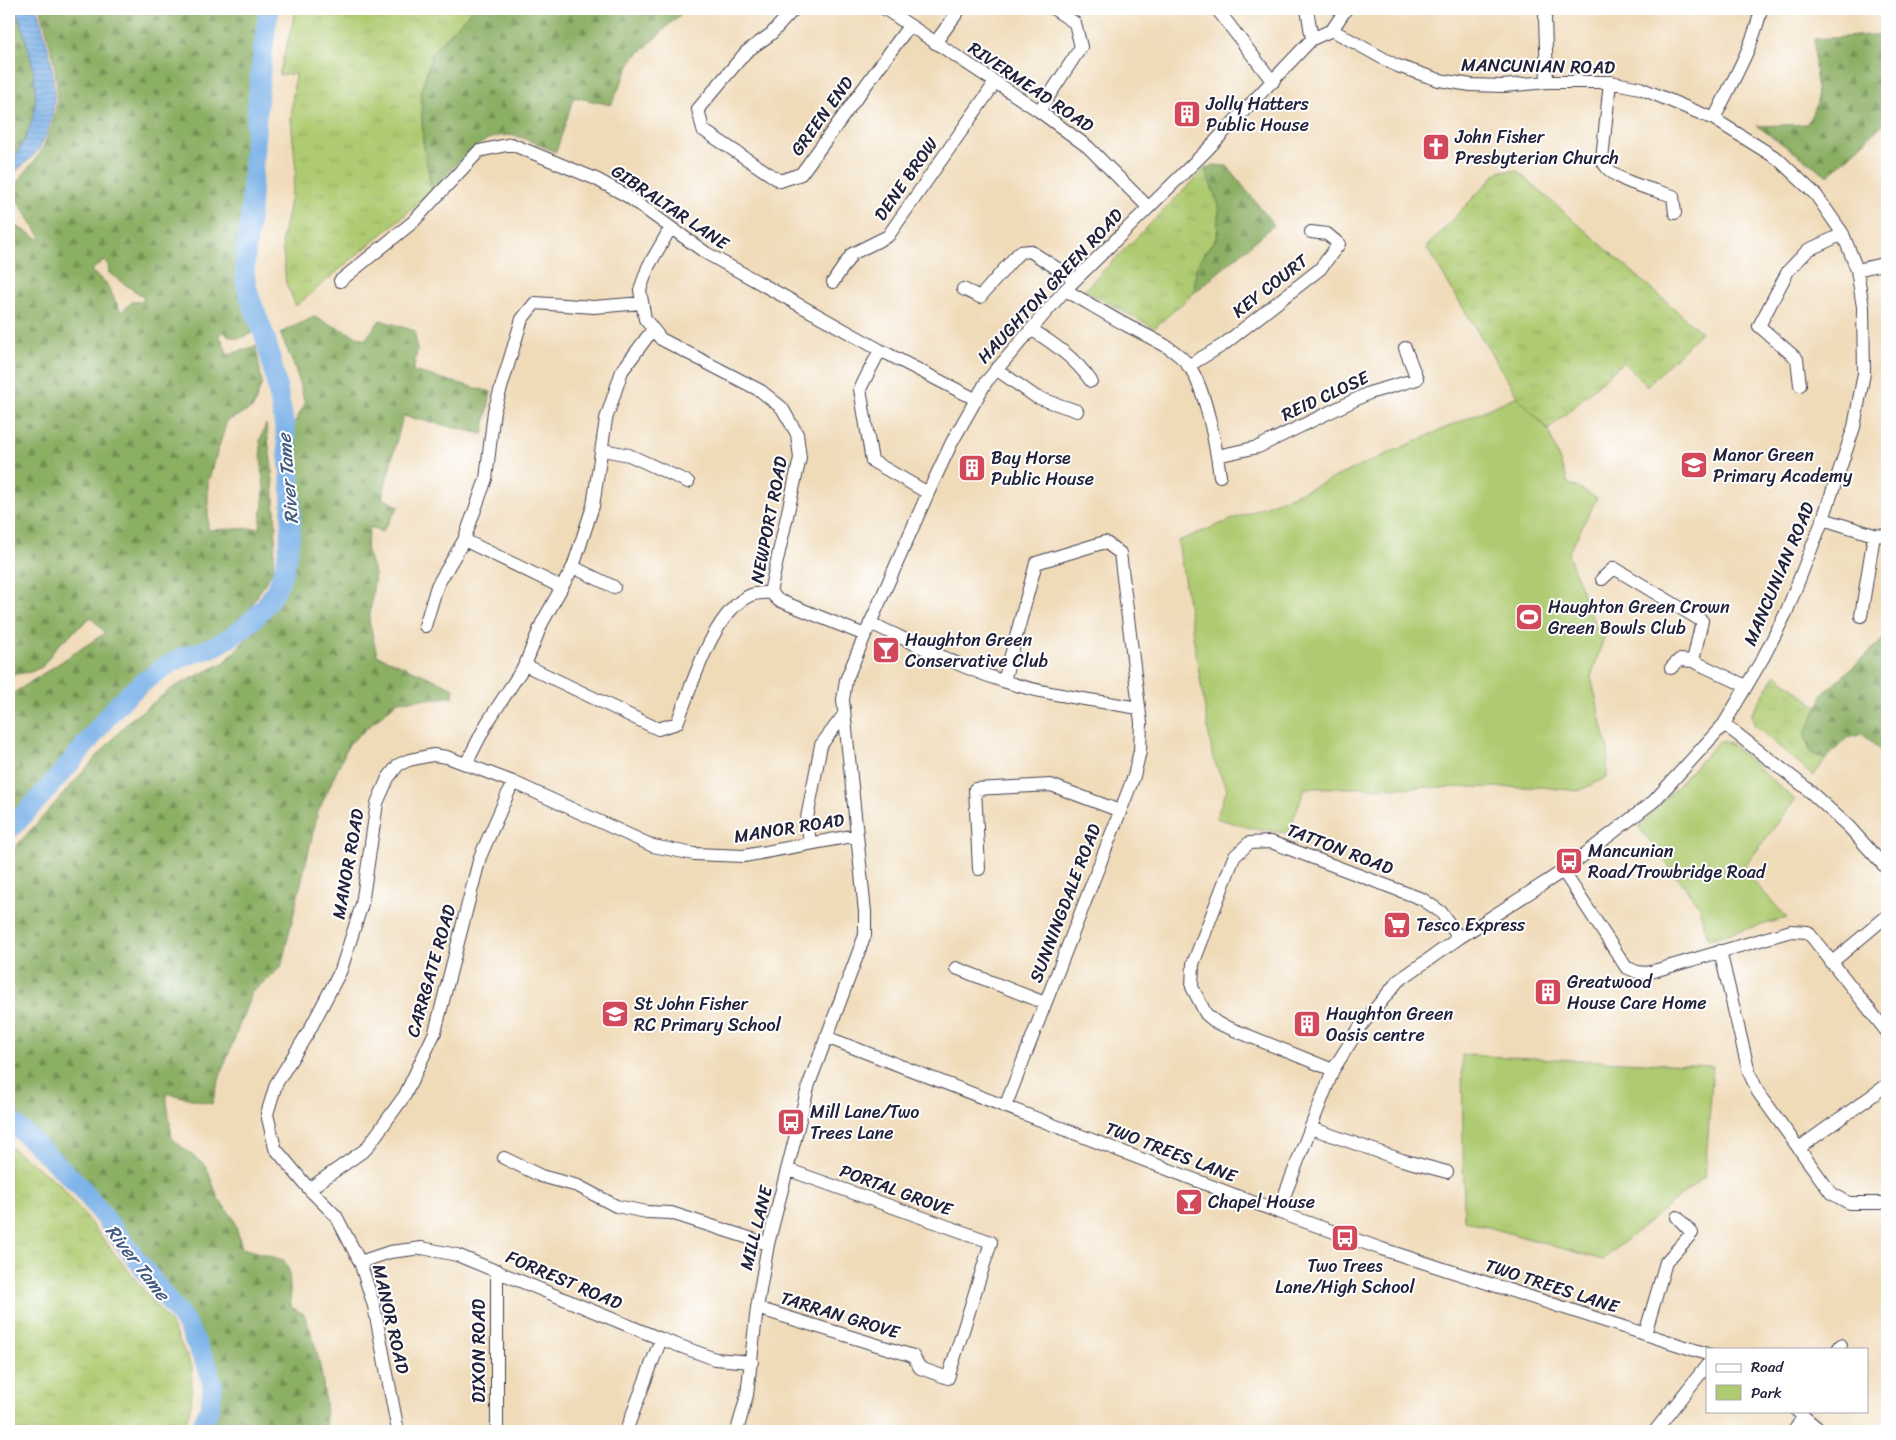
<svg xmlns="http://www.w3.org/2000/svg" width="1896" height="1440" viewBox="0 0 1896 1440" font-family="Sriracha,sans-serif">
  <style>
    .grass { fill: url(#grass-tufts); stroke: #687656 }
    .forest { fill: url(#forest-firs); stroke: #56684f; fill-rule: evenodd }
    .green { fill: #afcb71; stroke: #687656 }
    .water { fill: url(#water-rules); stroke: #4d6992 }
    .lines { fill: none; stroke-linecap: round; stroke-linejoin: round }
    .river { stroke: #78b0e8; stroke-width: 20 }
    .street-casing { stroke: #413e4e; stroke-width: 14 }
    .street { stroke: #fff; stroke-width: 12 }
    .labels { text-anchor: middle; stroke-width: 4; stroke-linejoin: round; paint-order: stroke }
    .street-label { font-size: 18px; fill: #22223b; stroke: #fff }
    .poi-label { font-size: 18px; fill: #22223b; stroke: #fff; text-anchor: start }
    .water-label { font-size: 19px; font-style: italic; fill: #445b80; stroke: #fff }
  </style>
  <defs>
    <pattern id="grass-tufts" width="24" height="20" patternUnits="userSpaceOnUse" patternTransform="scale(1.25)"><rect width="24" height="20" fill="#afcb71"/><path d="M3 7l-1-3M5 7V3M7 7l1-3M15 17l-1-3M17 17v-4M19 17l1-3" fill="none" stroke="#96ae63"/></pattern>
    <pattern id="forest-firs" width="22" height="20" patternUnits="userSpaceOnUse" patternTransform="scale(1.25)"><rect width="22" height="20" fill="#8baf63"/><path d="M5 1l3.5 6h-7zM16 11l3.5 6h-7z" fill="#718e53"/></pattern>
    <pattern id="water-rules" width="6" height="5" patternUnits="userSpaceOnUse" patternTransform="scale(1.25)"><rect width="6" height="5" fill="#78b0e8"/><path d="M0 2.5h6" fill="none" stroke="#628fbd"/></pattern>
  </defs>
  <rect width="100%" height="100%" fill="#fff"/>
  <filter id="ink" filterUnits="userSpaceOnUse"><feTurbulence type="fractalNoise" baseFrequency=".02" numOctaves="2"/><feDisplacementMap in="SourceGraphic" scale="10" xChannelSelector="R" yChannelSelector="G"/><feConvolveMatrix kernelMatrix="1 2 1 2 8 2 1 2 1" color-interpolation-filters="sRGB"/></filter>
  <filter id="wash" filterUnits="userSpaceOnUse"><feTurbulence type="fractalNoise" baseFrequency=".0096" numOctaves="4" result="noise"/><feDisplacementMap in="SourceGraphic" scale="20" xChannelSelector="R" yChannelSelector="G"/><feGaussianBlur stdDeviation="1.12" result="paint"/><feColorMatrix in="noise" values="0 0 0 0 0 0 0 0 0 0 0 0 0 0 0 0 0 1.4 0 .05"/><feComposite in="paint" operator="in"/></filter>
  <g filter="url(#wash)">
    <rect width="100%" height="100%" fill="#f0dbb9"/>
    <path class="grass" d="M 296,9 L 473,9 L 432,53 L 421,92 L 423,141 L 432,192 L 296,306 L 286,283 L 282,240 L 296,171 L 291,119 L 295,74 L 279,75 Z
      M 1205,169 L 1219,206 L 1217,237 L 1204,253 L 1196,268 L 1194,293 L 1154,328 L 1084,290 Z
      M 1499,171 L 1517,171 L 1701,332 L 1647,386 L 1623,362 L 1548,430 L 1517,396 L 1426,247 Z
      M 1776,674 L 1818,707 L 1805,736 L 1811,753 L 1826,759 L 1813,776 L 1754,725 L 1752,713 Z
      M 9,1146 L 60,1185 L 170,1323 L 192,1367 L 191,1405 L 183,1431 L 9,1431 Z"/>
    <path class="forest" d="M 9,9 L 17,9 C 36,77 52,102 9,166 L 11,97 L 9,76 Z
      M 41,9 L 260,9 L 247,128 L 255,128 L 251,207 L 245,270 L 246,286 L 262,326 C 245,337 239,344 222,331 L 220,336 L 228,355 L 256,346 L 262,383 L 253,408 L 227,421 L 208,482 L 208,530 L 260,528 L 264,492 L 260,440 L 266,424 L 272,468 L 276,527 L 273,570 L 252,604 L 263,608 L 235,634 L 212,647 L 179,659 L 127,695 L 104,720 L 85,745 L 29,810 L 9,830 L 9,696 L 105,633 L 91,617 L 57,646 L 42,667 L 31,672 L 9,675 L 9,587 L 12,573 L 9,562 L 9,222 L 43,241 L 14,195 C 17,175 35,165 43,147 C 69,94 53,62 41,9 ZM 104,260 L 108,265 L 109,273 L 143,297 L 143,302 L 132,302 L 121,312 L 106,283 L 91,271 Z
      M 473,9 L 686,9 L 632,60 L 611,105 L 574,97 L 556,152 C 543,147 529,139 516,136 C 479,129 453,169 432,192 L 423,141 L 421,92 L 432,53 Z
      M 1887,34 L 1887,120 L 1828,176 L 1757,126 L 1807,124 L 1817,104 L 1814,39 Z
      M 1214,165 L 1227,166 L 1274,225 L 1194,293 L 1196,268 L 1204,253 L 1217,237 L 1219,206 L 1205,169 Z
      M 314,317 L 365,340 L 380,320 L 415,331 L 417,351 L 413,371 L 491,392 L 483,434 L 403,416 L 382,498 L 399,506 L 382,532 L 370,527 L 366,548 L 375,574 L 369,621 L 377,655 L 454,688 L 453,697 L 398,701 L 349,744 L 318,812 L 281,967 L 252,992 L 221,1074 L 212,1104 L 166,1093 L 172,1139 L 206,1166 L 219,1200 L 234,1219 L 242,1248 L 284,1260 L 289,1271 L 291,1307 L 304,1314 C 320,1352 326,1390 326,1431 L 200,1431 L 210,1406 L 213,1387 L 208,1368 L 195,1339 L 138,1259 L 81,1187 L 44,1153 L 51,1148 L 9,1108 L 9,854 L 130,720 L 174,687 L 225,662 L 277,604 L 271,598 L 280,581 L 287,561 L 292,533 L 285,439 L 305,404 L 295,368 L 280,333 Z
      M 1887,636 L 1887,757 L 1862,734 L 1847,738 L 1826,759 L 1811,753 L 1805,735 L 1823,694 Z"/>
    <path class="green" d="M 1517,396 L 1548,430 L 1568,483 L 1597,498 L 1568,554 L 1596,628 L 1605,634 L 1591,677 L 1608,749 L 1607,777 L 1579,791 L 1541,787 L 1305,788 L 1288,833 L 1246,827 L 1216,818 L 1227,789 L 1213,759 L 1178,541 L 1311,488 Z
      M 1719,741 L 1730,743 L 1795,800 L 1743,869 L 1787,918 L 1708,939 L 1698,904 L 1639,827 Z
      M 1462,1055 L 1713,1066 L 1705,1176 L 1602,1260 L 1464,1220 Z"/>
    <path class="water" d="M 17,9 L 37,9 C 51,55 67,106 38,150 C 30,162 17,167 9,179 C 9,160 23,148 29,130 C 45,89 28,49 17,9 Z"/>
    <g class="lines">
      <path class="river" d="M 9,830 C 35,804 59,776 83,748 C 98,729 111,709 130,693 C 144,681 160,669 177,660 C 188,654 201,652 213,647 C 235,636 257,619 271,598 C 310,539 284,410 267,344 C 261,321 245,295 245,272 C 244,249 250,227 251,205 C 255,139 258,74 269,9
        M 9,1119 L 81,1187 L 187,1325 L 208,1368 L 213,1387 L 210,1406 L 200,1431"/>
    </g>
  </g>
  <g filter="url(#ink)">
    <g class="lines">
      <g class="street-casing">
        <path id="street" d="M 794,9 L 771,34 L 746,52 L 698,109 L 703,130 L 780,181 L 801,174 L 909,26
          M 885,9 L 1039,111 L 1088,147 L 1148,207
          M 1217,9 L 1273,82
          M 1307,9 L 1312,39
          M 1332,30 L 1346,9
          M 935,43 L 960,9
          M 1547,82 L 1545,17 L 1548,9
          M 1610,82 L 1602,159 C 1608,181 1653,189 1673,196 L 1675,213
          M 1039,111 L 1081,47 L 1075,23 L 1054,9
          M 1714,119 C 1731,83 1753,48 1761,9
          M 670,229 L 648,267 L 640,290 L 645,319 L 661,339 L 761,391 L 782,408 L 797,434 L 800,458 L 770,592 L 778,600 L 865,635
          M 1857,270 L 1887,263
          M 340,281 L 413,222 L 479,151 L 511,144 L 596,179 L 627,196 L 706,253 L 880,350 L 975,399
          M 833,282 L 852,254 L 888,236 L 995,83
          M 963,289 L 980,297 L 1014,258 L 1020,252 L 1030,251 L 1075,280
          M 1065,290 C 1087,302 1107,315 1128,326 C 1148,337 1175,347 1189,366 C 1206,390 1216,447 1220,476
          M 1031,329 C 1054,344 1075,358 1091,381
          M 880,350 L 860,389 L 872,461 L 928,493
          M 1188,366 L 1223,345 L 1320,269 L 1339,244 L 1327,234 L 1311,232
          M 996,369 L 1036,397 L 1077,411
          M 1800,385 L 1797,359 L 1759,326 L 1788,271 L 1808,250 L 1843,234
          M 603,450 L 629,455 L 688,482
          M 1217,456 L 1258,447 L 1369,393 L 1417,379 L 1405,348
          M 1823,519 L 1874,535 L 1887,536
          M 464,540 L 561,587
          M 573,567 L 614,587
          M 1602,579 L 1614,568 L 1702,621 L 1693,661
          M 1861,616 L 1874,535
          M 870,623 C 914,643 957,666 1003,681 C 1047,695 1093,700 1139,708
          M 425,626 L 437,586 L 464,540 L 486,479 L 494,411 L 522,319 L 535,303 L 594,307 L 642,303
          M 525,665 L 658,729 L 677,723 C 692,686 713,611 751,595 C 757,593 765,593 770,592
          M 1671,668 L 1679,660 L 1693,661 L 1746,686
          M 1004,681 L 1036,563 L 1105,542 L 1120,553 L 1141,723 L 1140,751 L 1134,776 L 1005,1107
          M 1724,724 L 1805,787 L 1849,827 L 1887,869
          M 466,764 L 487,723 L 525,665 L 542,623 L 573,567 L 593,506 L 606,419 L 622,371 L 653,329
          M 810,844 L 807,818 L 821,745 L 843,716
          M 979,869 L 975,789 L 1051,785 L 1120,811
          M 1563,871 L 1626,967 L 1637,972 L 1647,973 L 1791,931 L 1808,932 L 1887,1032
          M 1720,951 L 1749,1072 L 1758,1092 L 1831,1193 L 1849,1203 L 1881,1203
          M 1831,963 L 1887,916
          M 956,968 L 1045,1003
          M 826,1037 L 1278,1212 L 1382,1249 L 1707,1354
          M 1333,1070 L 1217,1023 L 1206,1014 L 1192,987 L 1193,964 L 1234,857 L 1249,843 L 1271,842 L 1422,899 L 1441,912 L 1459,938
          M 1311,1128 L 1402,1160 L 1447,1172
          M 1799,1148 L 1887,1085
          M 504,1158 L 541,1176 L 578,1186 L 616,1206 L 647,1212 L 671,1213 L 768,1244
          M 309,1189 L 366,1149 L 405,1095 L 435,1032 L 480,857 L 513,782
          M 360,1262 L 390,1252 L 422,1248 L 457,1255 L 661,1339 L 715,1359 L 752,1362
          M 757,1308 L 913,1356 L 920,1368 L 948,1378 L 991,1242 L 789,1170
          M 1645,1334 L 1666,1262 L 1692,1233 L 1677,1217
          M 1838,1349 L 1841,1345
          M 1797,1411 L 1821,1431
          M 398,1431 L 374,1306 L 360,1262 L 336,1216 L 309,1189 L 275,1148 L 267,1114 L 276,1084 L 309,1031 L 341,970 L 362,904 L 377,803 L 388,778 L 398,765 L 409,760 L 433,755 L 447,757 L 513,782 L 653,846 L 694,854 L 744,856 L 857,835
          M 497,1431 L 497,1270
          M 626,1431 L 661,1339
          M 737,1431 L 747,1395 L 757,1308 L 768,1244 L 809,1084 L 865,935 L 865,912 L 843,700 L 846,680 L 865,635 L 928,493 L 952,442 L 986,382 L 1065,290 L 1206,151 L 1312,39 L 1332,30 L 1395,65 L 1439,80 L 1471,85 L 1503,86 L 1547,82 L 1610,82 L 1640,88 L 1714,119 L 1778,159 L 1816,195 L 1843,234 L 1857,270 L 1863,307 L 1864,373 L 1854,427 L 1823,519 L 1786,613 L 1763,658 L 1724,724 L 1654,801 L 1563,871 L 1459,938 L 1398,981 L 1360,1027 L 1333,1070 L 1278,1212
          M 1655,1431 L 1707,1365
          M 1793,1431 L 1804,1417"/>
      </g>
      <use href="#street" class="street"/>
    </g>
  </g>
  <defs>
    <g id="building-square" transform="scale(1.4375)"><rect x="-9" y="-9" width="18" height="18" rx="4" fill="#d1495b" stroke="#fff"/><path d="M-4-6H4V6H1V3H-1V6H-4ZM-2.5-4.3h1.7v1.8h-1.7ZM.8-4.3h1.7v1.8H.8ZM-2.5-1h1.7V.8h-1.7ZM.8-1h1.7V.8H.8Z" fill="#fff"/></g>
    <g id="church-square" transform="scale(1.4375)"><rect x="-9" y="-9" width="18" height="18" rx="4" fill="#d1495b" stroke="#fff"/><path d="M-1.2-6h2.4v3.5h3.3v2.4h-3.3V6h-2.4V-.1h-3.3v-2.4h3.3Z" fill="#fff"/></g>
    <g id="school-square" transform="scale(1.4375)"><rect x="-9" y="-9" width="18" height="18" rx="4" fill="#d1495b" stroke="#fff"/><path d="M0-5L7-2L0 1L-7-2ZM-4 1L0 2.5L4 1V4Q0 6-4 4Z" fill="#fff"/></g>
    <g id="stadium-square" transform="scale(1.4375)"><rect x="-9" y="-9" width="18" height="18" rx="4" fill="#d1495b" stroke="#fff"/><path d="M0-5a6.5 5 0 1 0 0 10a6.5 5 0 1 0 0-10ZM-3.5-1.8h7v3.6h-7Z" fill="#fff"/></g>
    <g id="bar-square" transform="scale(1.4375)"><rect x="-9" y="-9" width="18" height="18" rx="4" fill="#d1495b" stroke="#fff"/><path d="M-6-5H6L.8 .8V4.5H3.5V6h-7V4.5H-.8V.8Z" fill="#fff"/></g>
    <g id="bus-square" transform="scale(1.4375)"><rect x="-9" y="-9" width="18" height="18" rx="4" fill="#d1495b" stroke="#fff"/><path d="M-5-6H5V4H4V6H2V4H-2V6H-4V4H-5ZM-3.5-4V0h7V-4ZM-3.5 1.2v1.5H-2V1.2ZM2 1.2v1.5H3.5V1.2Z" fill="#fff"/></g>
    <g id="supermarket-square" transform="scale(1.4375)"><rect x="-9" y="-9" width="18" height="18" rx="4" fill="#d1495b" stroke="#fff"/><path d="M-6-5.5h2.5l.6 2H6L4.5 2H-2.5L-4.4-4H-6ZM-1.5 3.2a1.3 1.3 0 1 0 .1 0ZM3 3.2a1.3 1.3 0 1 0 .1 0Z" fill="#fff"/></g>
  </defs>
  <g fill-rule="evenodd">
    <use href="#building-square" x="1187" y="114"/>
    <use href="#church-square" x="1436" y="147"/>
    <use href="#school-square" x="1694" y="465"/>
    <use href="#building-square" x="972" y="468"/>
    <use href="#stadium-square" x="1529" y="617"/>
    <use href="#bar-square" x="886" y="650"/>
    <use href="#bus-square" x="1569" y="861"/>
    <use href="#supermarket-square" x="1397" y="925"/>
    <use href="#building-square" x="1548" y="992"/>
    <use href="#school-square" x="615" y="1014"/>
    <use href="#building-square" x="1307" y="1024"/>
    <use href="#bus-square" x="791" y="1122"/>
    <use href="#bar-square" x="1189" y="1202"/>
    <use href="#bus-square" x="1345" y="1238"/>
  </g>
  <g class="labels">
    <g class="street-label">
      <text transform="translate(1538 66) rotate(1)" y="6">MANCUNIAN ROAD</text>
      <text transform="translate(1031 87) rotate(34)" y="6">RIVERMEAD ROAD</text>
      <text transform="translate(822 116) rotate(-54)" y="6">GREEN END</text>
      <text transform="translate(906 179) rotate(-55)" y="6">DENE BROW</text>
      <text transform="translate(670 207) rotate(34)" y="6">GIBRALTAR LANE</text>
      <text transform="translate(1050 286) rotate(-47)" y="6">HAUGHTON GREEN ROAD</text>
      <text transform="translate(1270 286) rotate(-38)" y="6">KEY COURT</text>
      <text transform="translate(1325 396) rotate(-25)" y="6">REID CLOSE</text>
      <text transform="translate(769 520) rotate(-79)" y="6">NEWPORT ROAD</text>
      <text transform="translate(1779 574) rotate(-67)" y="6">MANCUNIAN ROAD</text>
      <text transform="translate(789 828) rotate(-9)" y="6">MANOR ROAD</text>
      <text transform="translate(1340 849) rotate(21)" y="6">TATTON ROAD</text>
      <text transform="translate(348 864) rotate(-80)" y="6">MANOR ROAD</text>
      <text transform="translate(1065 903) rotate(-69)" y="6">SUNNINGDALE ROAD</text>
      <text transform="translate(431 971) rotate(-74)" y="6">CARRGATE ROAD</text>
      <text transform="translate(1171 1152) rotate(21)" y="6">TWO TREES LANE</text>
      <text transform="translate(896 1190) rotate(20)" y="6">PORTAL GROVE</text>
      <text transform="translate(756 1228) rotate(-76)" y="6">MILL LANE</text>
      <text transform="translate(564 1280) rotate(23)" y="6">FORREST ROAD</text>
      <text transform="translate(1552 1286) rotate(18)" y="6">TWO TREES LANE</text>
      <text transform="translate(840 1315) rotate(17)" y="6">TARRAN GROVE</text>
      <text transform="translate(391 1319) rotate(77)" y="6">MANOR ROAD</text>
      <text transform="translate(479 1351) rotate(-90)" y="6">DIXON ROAD</text>
    </g>
    <g class="poi-label">
      <text x="1206" y="110">Jolly Hatters<tspan x="1206" dy="21">Public House</tspan></text>
      <text x="1455" y="143">John Fisher<tspan x="1455" dy="21">Presbyterian Church</tspan></text>
      <text x="1713" y="461">Manor Green<tspan x="1713" dy="21">Primary Academy</tspan></text>
      <text x="991" y="464">Bay Horse<tspan x="991" dy="21">Public House</tspan></text>
      <text x="1548" y="613">Haughton Green Crown<tspan x="1548" dy="21">Green Bowls Club</tspan></text>
      <text x="905" y="646">Haughton Green<tspan x="905" dy="21">Conservative Club</tspan></text>
      <text x="1588" y="857">Mancunian<tspan x="1588" dy="21">Road/Trowbridge Road</tspan></text>
      <text x="1416" y="931">Tesco Express</text>
      <text x="1567" y="988">Greatwood<tspan x="1567" dy="21">House Care Home</tspan></text>
      <text x="634" y="1010">St John Fisher<tspan x="634" dy="21">RC Primary School</tspan></text>
      <text x="1326" y="1020">Haughton Green<tspan x="1326" dy="21">Oasis centre</tspan></text>
      <text x="810" y="1118">Mill Lane/Two<tspan x="810" dy="21">Trees Lane</tspan></text>
      <text x="1208" y="1208">Chapel House</text>
      <text x="1345" y="1272" text-anchor="middle">Two Trees<tspan x="1345" dy="21">Lane/High School</tspan></text>
    </g>
    <g class="water-label">
      <text transform="translate(287 479) rotate(-95)" y="7">River Tame</text>
      <text transform="translate(138 1262) rotate(52)" y="7">River Tame</text>
    </g>
  </g>
  <rect width="1896" height="1440" fill="none" stroke="#fff" stroke-width="30"/>
  <rect x="1706" y="1348" width="162" height="65" fill="#ffffff" stroke="#a7a7b1"/>
  <rect x="1716" y="1364" width="25" height="8" fill="#ffffff" stroke="#a7a7b1"/>
  <text x="1751" y="1372" font-size="15" fill="#22223b">Road</text>
  <rect x="1716" y="1385" width="25" height="15" fill="#afcb71" stroke="#a7a7b1"/>
  <text x="1751" y="1398" font-size="15" fill="#22223b">Park</text>
</svg>
